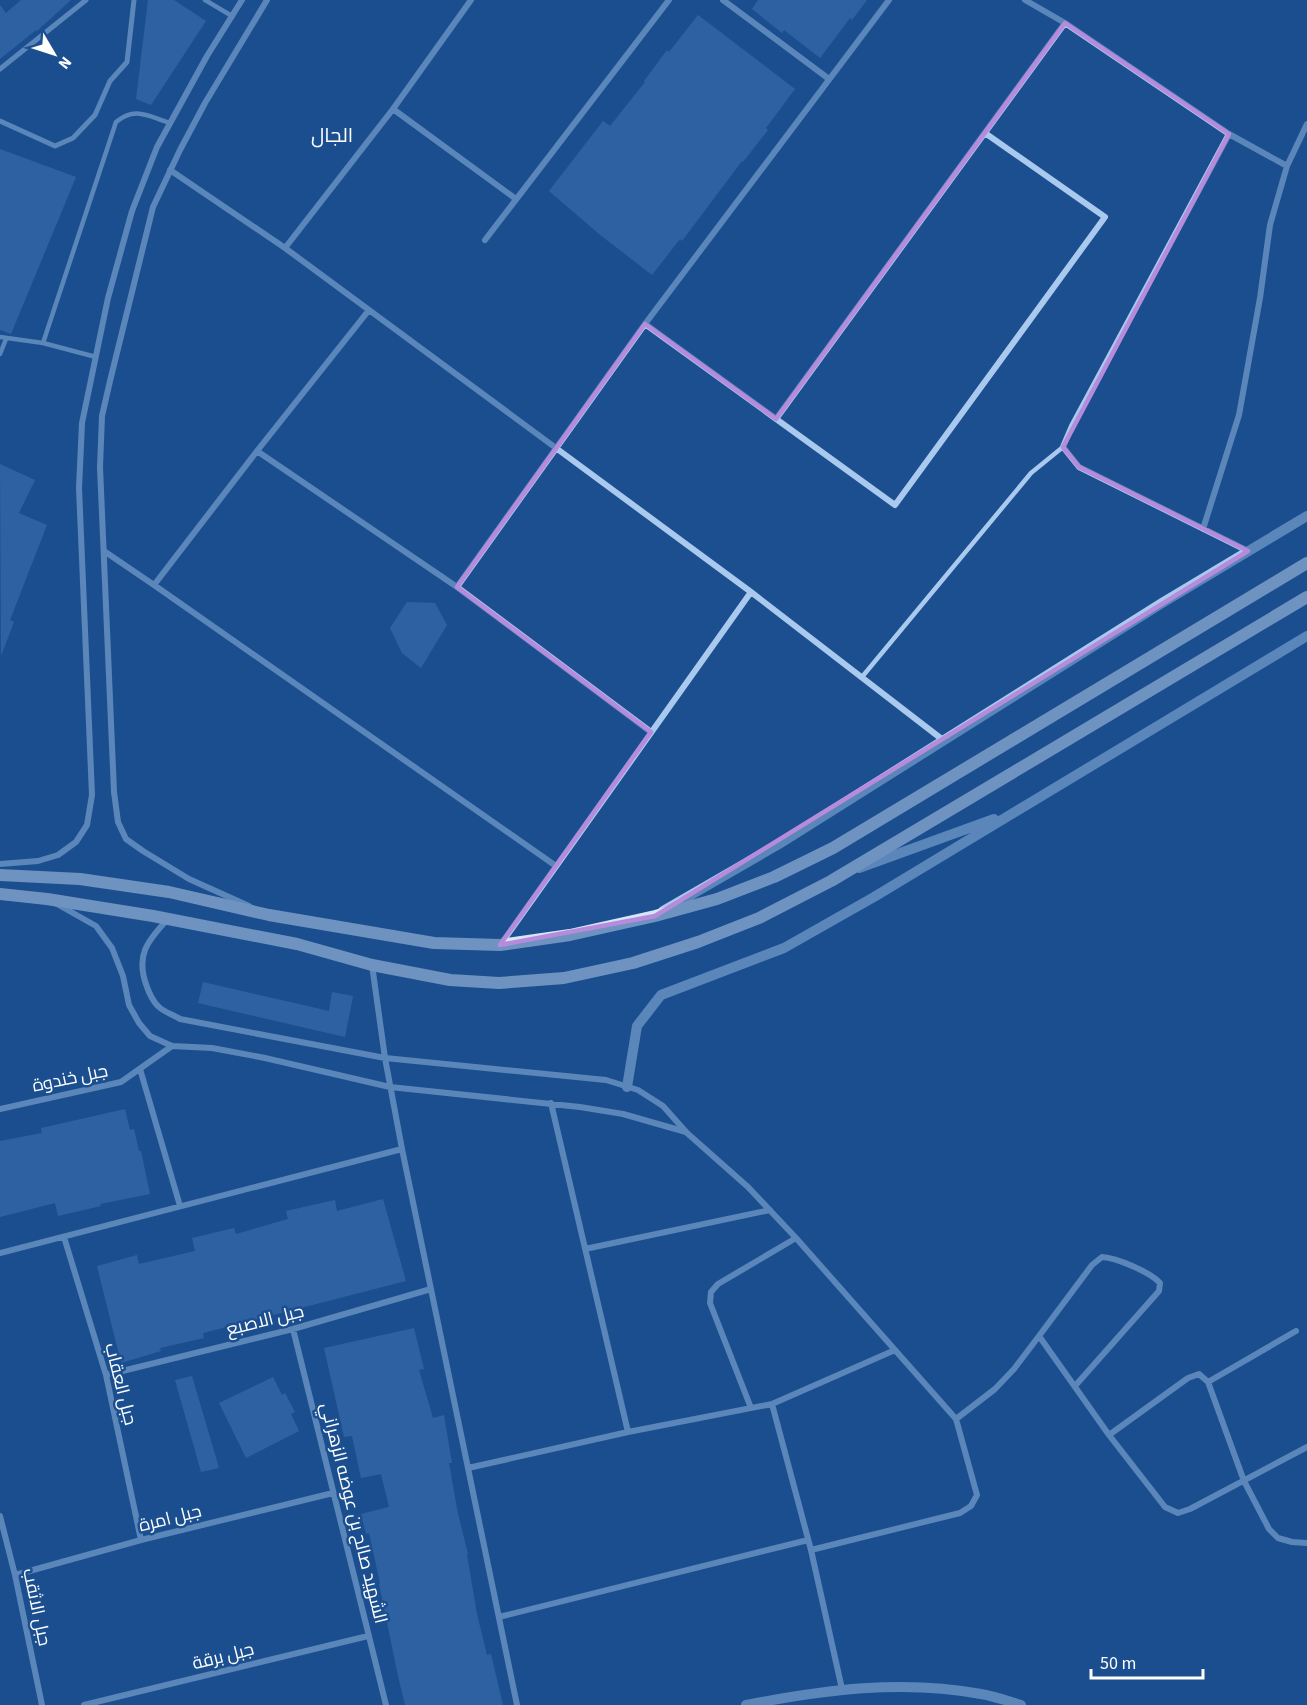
<svg xmlns="http://www.w3.org/2000/svg" width="1307" height="1705" viewBox="0 0 1307 1705" font-family="'Source Sans 3',Cairo,sans-serif">
  <style>
    .building { fill: #4478b7 }
    .lines { fill: none; stroke-linecap: round; stroke-linejoin: round }
    .service { stroke: #a9c9ee; stroke-width: 4.5 }
    .pedestrian { stroke: #a9c9ee; stroke-width: 5 }
    .minor { stroke: #a9c9ee; stroke-width: 6 }
    .tertiary { stroke: #a9c9ee; stroke-width: 10 }
    .secondary { stroke: #d6e6fa; stroke-width: 12 }
    .marked { fill: none; stroke: #b68bdc; stroke-width: 4.5; stroke-linejoin: round }
    .labels { text-anchor: middle; stroke-width: 5; stroke-linejoin: round; paint-order: stroke }
    .street-label { font-size: 18px; fill: #fff; stroke: #1b4f8f }
    .neighbourhood-label { font-size: 20px; fill: #fff; stroke: #1b4f8f }
  </style>
  <rect width="100%" height="100%" fill="#1b4f8f"/>
  <path class="building" d="M 21,0 L 71,0 L 37,31 L 36,30 L 0,59 L 0,5 L 6,13 Z
    M 148,0 L 174,0 L 206,21 L 151,105 L 136,99 Z
    M 758,0 L 867,0 L 852,20 L 850,18 L 820,58 L 784,30 L 782,33 L 752,9 Z
    M 698,15 L 795,89 L 766,128 L 768,130 L 743,162 L 742,161 L 682,241 L 680,239 L 652,275 L 599,234 L 549,191 L 603,121 L 610,126 L 645,82 L 644,81 L 667,50 L 669,52 Z
    M 0,149 L 76,177 L 11,334 L 0,330 Z
    M 0,464 L 35,480 L 19,513 L 47,525 L 10,620 L 14,622 L 1,656 Z
    M 407,602 L 435,603 L 447,625 L 421,668 L 402,653 L 390,628 Z
    M 203,982 L 329,1011 L 332,992 L 353,996 L 345,1037 L 198,1003 Z
    M 125,1109 L 130,1130 L 134,1129 L 139,1151 L 141,1151 L 150,1194 L 100,1204 L 101,1206 L 58,1216 L 55,1203 L 0,1217 L 0,1141 L 42,1133 L 41,1128 Z
    M 383,1199 L 406,1281 L 203,1333 L 204,1338 L 160,1348 L 161,1351 L 121,1363 L 97,1266 L 137,1255 L 139,1264 L 195,1251 L 192,1238 L 234,1228 L 236,1234 L 288,1219 L 286,1211 L 335,1200 L 337,1211 Z
    M 414,1328 L 424,1369 L 419,1370 L 433,1418 L 444,1415 L 452,1463 L 449,1463 L 458,1514 L 468,1554 L 467,1555 L 477,1614 L 487,1655 L 491,1654 L 503,1705 L 405,1705 L 398,1676 L 379,1584 L 380,1583 L 369,1533 L 366,1534 L 361,1514 L 389,1507 L 381,1474 L 361,1478 L 352,1436 L 344,1437 L 324,1348 Z
    M 192,1376 L 219,1468 L 201,1472 L 175,1380 Z
    M 273,1377 L 282,1395 L 285,1393 L 295,1412 L 291,1414 L 299,1431 L 246,1458 L 219,1403 Z"/>
  <g class="lines">
    <path class="service" d="M 205,0 L 232,16
      M 0,337 L 43,343
      M 0,354 L 6,339
      M 96,357 L 43,343 L 116,122 C 135,106 148,116 170,123
      M 862,677 L 1031,473 L 1063,447"/>
    <path class="pedestrian" d="M 0,69 L 86,0
      M 0,121 L 55,146 L 73,138 L 95,115 L 110,81 L 127,62 L 134,0"/>
    <path class="minor" d="M 723,0 L 829,79
      M 1025,0 L 1065,23 L 1229,134 L 1287,166
      M 393,109 L 516,199
      M 1229,134 L 1072,426 L 1063,447 L 1079,467 L 1248,551
      M 170,170 L 285,248 L 751,592 L 943,740
      M 485,240 L 669,0
      M 285,248 L 393,109 L 471,0
      M 369,310 L 257,451 L 154,585 L 556,866
      M 645,324 L 895,505 L 1105,217 L 985,133
      M 776,419 L 1065,23
      M 257,451 L 457,587 L 651,732
      M 1203,529 L 1239,415 L 1260,298 L 1270,225 L 1287,166 L 1307,124
      M 104,551 L 154,585
      M 457,587 L 645,324 L 889,0
      M 0,864 L 38,861 L 58,855 L 76,842 L 87,825 L 92,795 L 79,488 L 82,423 L 108,298 L 132,211 L 157,147 L 207,56 L 242,0
      M 57,904 L 96,926 L 112,948 L 123,976 L 129,1005 L 139,1023 L 150,1036 L 172,1046 L 212,1048 L 265,1058 L 390,1087 L 580,1107 L 623,1114 L 686,1132
      M 249,906 L 189,879 L 143,851 L 126,839 L 118,822 L 114,792 L 100,467 L 102,416 L 110,381 L 153,207 L 180,150 L 205,103 L 267,0
      M 168,919 C 147,941 135,956 147,987 C 149,993 154,1003 159,1007 C 164,1012 174,1015 180,1019 L 385,1058 L 606,1080 L 638,1090 L 663,1106 L 687,1133 L 748,1187 L 796,1238 L 956,1419 L 977,1495 L 971,1506 L 960,1513 L 811,1550
      M 501,944 L 751,592
      M 372,965 L 385,1058 L 402,1149 L 517,1705
      M 140,1069 L 180,1206
      M 551,1103 L 628,1432
      M 0,1109 L 121,1082 L 172,1046
      M 64,1237 L 106,1375 L 141,1540
      M 585,1249 L 770,1210
      M 0,1253 L 402,1149
      M 293,1329 L 386,1705
      M 1039,1336 L 1092,1265 L 1102,1257 C 1117,1258 1150,1272 1160,1283 L 1159,1291 L 1075,1386
      M 106,1375 L 293,1329 L 431,1289
      M 1208,1382 L 1296,1331
      M 772,1404 L 811,1550 L 842,1689
      M 751,1408 L 710,1303 L 711,1292 L 718,1284 L 796,1238
      M 956,1419 L 995,1389 L 1014,1369 L 1039,1336 L 1109,1435 L 1165,1507 L 1178,1513 L 1190,1509 L 1307,1447
      M 1109,1435 L 1188,1378 L 1199,1374 L 1208,1382 L 1244,1481 L 1269,1529 L 1278,1538 L 1292,1542 L 1307,1543
      M 468,1468 L 628,1432 L 772,1404 L 895,1350
      M 0,1516 L 15,1575 L 42,1705
      M 15,1575 L 141,1540 L 333,1493
      M 499,1617 L 808,1540
      M 84,1705 L 368,1636"/>
    <path class="tertiary" d="M 859,868 L 994,819
      M 663,911 L 779,844 L 1162,603 L 1307,516
      M 627,1087 L 637,1026 L 661,995 L 784,948 L 874,897 L 1307,636
      M 746,1705 C 823,1690 902,1679 981,1694 C 994,1696 1008,1701 1021,1705"/>
    <path class="secondary" d="M 0,875 L 80,879 L 169,892 L 269,915 L 434,943 L 500,945 L 570,935 L 655,916 L 717,899 L 774,877 L 833,848 L 1307,563
      M 0,894 L 47,899 L 153,916 L 297,944 L 372,965 L 450,980 L 499,983 L 564,978 L 633,963 L 698,942 L 759,918 L 831,881 L 1307,597"/>
  </g>
  <path d="M0 0H1307V1705H0ZM 1065,23 L 1229,134 L 1063,447 L 1079,467 L 1248,551 L 655,916 L 500,945 L 651,732 L 457,587 L 645,324 L 776,419 Z" fill="#1b4f8f" fill-opacity=".55" fill-rule="evenodd"/>
  <path class="marked" d="M 1065,23 L 1229,134 L 1063,447 L 1079,467 L 1248,551 L 655,916 L 500,945 L 651,732 L 457,587 L 645,324 L 776,419 Z"/>
  <g class="labels">
    <g class="street-label">
      <text transform="translate(70 1078) rotate(-12)" y="6">جبل خندوة</text>
      <text transform="translate(265 1320) rotate(-14)" y="6">جبل الاصبع</text>
      <text transform="translate(121 1384) rotate(76)" y="6">جبل العقاب</text>
      <text transform="translate(354 1513) rotate(76)" y="6">الشهيد صالح بن عوضه الزهراني</text>
      <text transform="translate(170 1518) rotate(-14)" y="6">جبل امرة</text>
      <text transform="translate(37 1607) rotate(78)" y="6">جبل الاثقب</text>
      <text transform="translate(223 1656) rotate(-14)" y="6">جبل برقة</text>
    </g>
    <g class="neighbourhood-label">
      <text x="332" y="142">الجال</text>
    </g>
  </g>
  <g transform="translate(54 54) rotate(129)" stroke="#1b4f8f" stroke-width="4.5" paint-order="stroke">
  <path d="M0-4.5L10 22L0 15L-10 22Z" fill="#ffffff"/>
  <text y="-9" font-size="16" font-weight="bold" text-anchor="middle" fill="#ffffff">N</text>
  </g>
  <path d="M1091 1669v9h112v-9" fill="none" stroke="#ffffff" stroke-width="3"/>
  <text x="1100" y="1669" font-size="18" fill="#ffffff" stroke="#1b4f8f" stroke-width="4.5" paint-order="stroke">50 m</text>
</svg>
